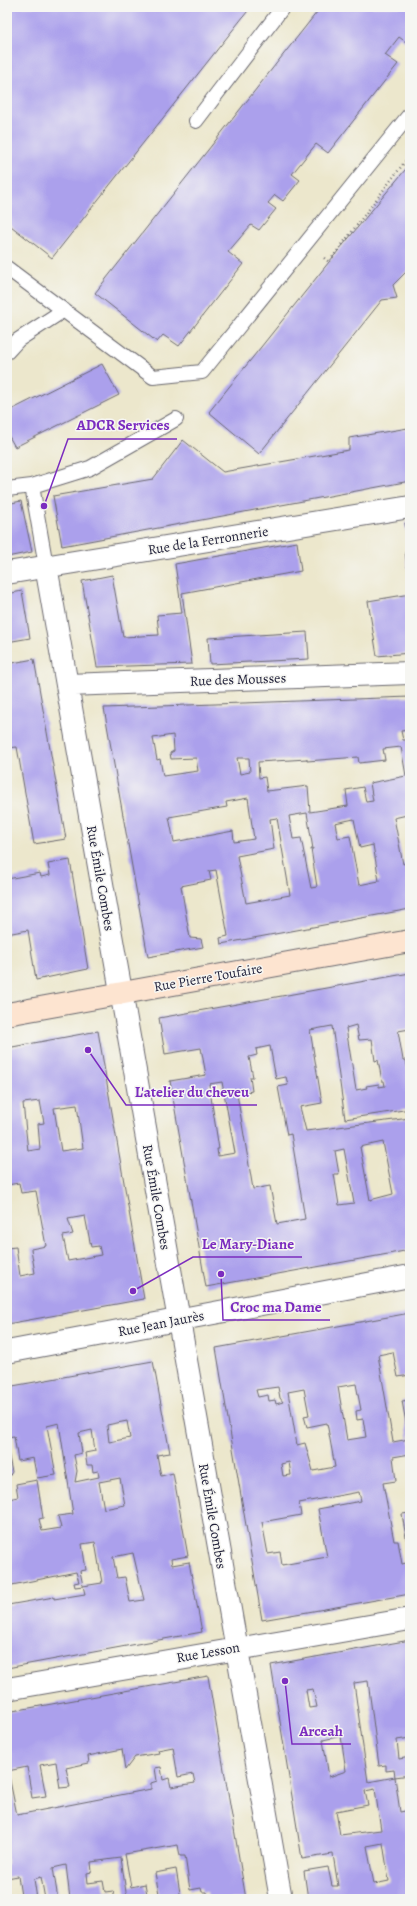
<svg xmlns="http://www.w3.org/2000/svg" width="417" height="1906" viewBox="0 0 417 1906" font-family="Alegreya,serif">
  <style>
    .building { fill: #aba0ec; fill-rule: evenodd }
    .lines { fill: none; stroke-linecap: round; stroke-linejoin: round }
    .service-casing { stroke: #69676e; stroke-width: 16 }
    .minor-casing { stroke: #69676e; stroke-width: 24 }
    .secondary-casing { stroke: #69676e; stroke-width: 24 }
    .path { stroke: #69676e; stroke-width: 2.5; stroke-dasharray: 1 3; stroke-linecap: butt }
    .service { stroke: #fff; stroke-width: 14 }
    .minor { stroke: #fff; stroke-width: 22 }
    .secondary { stroke: #fde4d0; stroke-width: 22 }
    .labels { text-anchor: middle; stroke-width: 3; stroke-linejoin: round; paint-order: stroke }
    .street-label { font-size: 14px; fill: #22223b; stroke: #f6f6f2 }
    .leader { fill: none; stroke: #7b2cbf; stroke-width: 1.5 }
    .callout-dot { fill: #7b2cbf; stroke: #f6f6f2; stroke-width: 1.5 }
    .callout-label { font-size: 15px; text-anchor: middle; font-weight: bold; fill: #7b2cbf; stroke: #f6f6f2; stroke-width: 3; stroke-linejoin: round; paint-order: stroke }
  </style>
  <rect width="100%" height="100%" fill="#f6f6f2"/>
  <filter id="ink" filterUnits="userSpaceOnUse"><feTurbulence type="fractalNoise" baseFrequency=".025" numOctaves="2"/><feDisplacementMap in="SourceGraphic" scale="8" xChannelSelector="R" yChannelSelector="G"/><feConvolveMatrix kernelMatrix="1 2 1 2 8 2 1 2 1" color-interpolation-filters="sRGB"/></filter>
  <filter id="wash" filterUnits="userSpaceOnUse"><feTurbulence type="fractalNoise" baseFrequency=".012" numOctaves="4" result="noise"/><feDisplacementMap in="SourceGraphic" scale="16" xChannelSelector="R" yChannelSelector="G"/><feGaussianBlur stdDeviation="0.9" result="paint"/><feColorMatrix in="noise" values="0 0 0 0 0 0 0 0 0 0 0 0 0 0 0 0 0 1.4 0 .05"/><feComposite in="paint" operator="in"/></filter>
  <g filter="url(#wash)">
    <rect width="100%" height="100%" fill="#ece7cc"/>
    <g id="blocks">
      <path class="building" d="M 7,7 L 251,7 L 52,258 L 7,223 Z
        M 321,7 L 410,7 L 410,45 L 399,37 L 385,55 L 398,64 L 328,153 L 316,144 L 292,174 L 300,180 L 283,201 L 275,195 L 268,203 L 276,209 L 259,230 L 251,225 L 228,252 L 243,264 L 179,346 L 163,335 L 157,342 L 95,293 Z
        M 410,164 L 410,268 L 393,285 L 397,298 L 382,300 L 259,454 L 209,412 L 329,262 Z
        M 102,364 L 119,395 L 15,447 L 7,433 L 7,412 Z
        M 408,428 L 410,438 L 410,481 L 62,546 L 53,496 L 153,479 L 183,440 L 223,472 L 349,450 L 349,438 Z
        M 21,501 L 32,552 L 7,557 L 7,504 Z
        M 410,522 L 410,547 L 409,547 L 405,523 Z
        M 297,542 L 301,571 L 182,593 L 192,664 L 97,667 L 82,581 L 112,575 L 123,637 L 159,635 L 157,615 L 182,613 L 175,564 Z
        M 410,551 L 410,578 L 409,578 L 405,552 Z
        M 22,591 L 30,638 L 7,642 L 7,594 Z
        M 410,594 L 410,653 L 377,656 L 368,601 Z
        M 307,632 L 309,659 L 210,664 L 208,638 Z
        M 34,659 L 66,839 L 34,844 L 17,747 L 7,748 L 7,664 Z
        M 410,697 L 410,730 L 401,731 L 403,740 L 410,740 L 410,826 L 407,815 L 394,818 L 403,864 L 410,862 L 410,909 L 221,944 L 220,938 L 228,936 L 216,870 L 209,871 L 211,880 L 181,886 L 190,938 L 201,939 L 203,947 L 148,957 L 104,708 ZM 173,735 L 174,751 L 170,753 L 171,759 L 196,758 L 198,771 L 163,776 L 160,759 L 157,760 L 153,738 ZM 401,747 L 406,776 L 370,783 L 373,801 L 366,802 L 363,787 L 346,790 L 348,806 L 310,812 L 308,786 L 267,791 L 265,777 L 259,778 L 258,762 L 307,759 L 307,761 L 358,757 L 359,763 L 385,760 L 383,749 ZM 237,758 L 249,758 L 250,772 L 240,774 ZM 248,798 L 254,839 L 234,842 L 233,831 L 174,842 L 169,817 L 227,807 L 226,802 ZM 307,813 L 313,849 L 311,849 L 317,887 L 311,888 L 301,838 L 293,839 L 289,816 ZM 277,818 L 290,895 L 246,903 L 237,856 L 274,849 L 270,819 ZM 354,819 L 360,848 L 373,845 L 379,881 L 359,885 L 350,836 L 338,838 L 335,823 Z
        M 70,860 L 88,969 L 36,980 L 28,930 L 7,934 L 7,879 L 40,873 L 41,877 L 50,875 L 48,864 Z
        M 410,973 L 410,1029 L 398,1031 L 403,1060 L 406,1060 L 410,1082 L 410,1109 L 345,1119 L 332,1026 L 310,1030 L 322,1103 L 300,1107 L 306,1131 L 410,1118 L 410,1250 L 206,1287 L 170,1081 L 206,1075 L 201,1048 L 165,1054 L 159,1018 ZM 356,1025 L 359,1040 L 372,1039 L 375,1061 L 378,1060 L 382,1081 L 384,1081 L 385,1086 L 379,1087 L 379,1084 L 366,1086 L 367,1088 L 356,1090 L 346,1028 ZM 270,1046 L 276,1079 L 286,1077 L 288,1085 L 278,1087 L 287,1135 L 291,1134 L 305,1219 L 277,1224 L 270,1186 L 253,1189 L 237,1094 L 252,1091 L 250,1077 L 253,1077 L 249,1057 L 257,1055 L 256,1049 ZM 222,1082 L 235,1153 L 218,1156 L 217,1149 L 219,1149 L 209,1084 ZM 383,1142 L 393,1194 L 370,1200 L 360,1147 ZM 344,1149 L 354,1203 L 339,1205 L 334,1174 L 339,1174 L 335,1151 Z
        M 98,1031 L 144,1299 L 7,1324 L 7,1248 L 16,1247 L 20,1276 L 35,1273 L 31,1249 L 46,1246 L 36,1191 L 21,1193 L 19,1183 L 7,1185 L 7,1048 ZM 40,1101 L 44,1123 L 38,1124 L 40,1149 L 28,1151 L 23,1103 ZM 77,1105 L 83,1148 L 61,1151 L 54,1108 ZM 85,1216 L 91,1247 L 99,1246 L 101,1255 L 68,1261 L 63,1236 L 73,1234 L 68,1219 Z
        M 410,1313 L 410,1375 L 398,1377 L 393,1352 L 378,1355 L 393,1442 L 409,1439 L 402,1401 L 410,1400 L 410,1454 L 393,1457 L 396,1481 L 383,1483 L 394,1541 L 398,1541 L 402,1564 L 410,1562 L 410,1594 L 262,1620 L 216,1348 ZM 356,1384 L 361,1410 L 356,1411 L 357,1420 L 363,1419 L 366,1437 L 347,1440 L 338,1387 ZM 278,1387 L 280,1398 L 283,1402 L 276,1404 L 275,1400 L 269,1401 L 268,1395 L 258,1397 L 256,1390 ZM 304,1389 L 309,1415 L 304,1416 L 307,1427 L 327,1423 L 335,1467 L 313,1471 L 305,1443 L 297,1445 L 288,1392 ZM 289,1462 L 291,1475 L 283,1476 L 281,1464 ZM 359,1492 L 361,1501 L 318,1509 L 327,1557 L 282,1565 L 280,1552 L 268,1554 L 262,1522 L 301,1515 L 299,1503 Z
        M 153,1361 L 170,1453 L 157,1455 L 161,1476 L 173,1473 L 188,1556 L 171,1559 L 172,1565 L 189,1562 L 202,1632 L 7,1668 L 7,1602 L 8,1605 L 54,1597 L 54,1599 L 85,1594 L 83,1586 L 102,1583 L 95,1542 L 82,1544 L 86,1570 L 80,1571 L 83,1586 L 75,1587 L 74,1583 L 79,1582 L 76,1572 L 7,1586 L 7,1491 L 9,1499 L 18,1497 L 16,1484 L 37,1480 L 43,1518 L 39,1519 L 42,1531 L 61,1528 L 58,1516 L 73,1514 L 59,1423 L 47,1426 L 56,1475 L 37,1478 L 33,1458 L 18,1461 L 14,1436 L 7,1437 L 7,1387 ZM 127,1421 L 130,1438 L 109,1442 L 107,1425 ZM 92,1430 L 95,1451 L 85,1453 L 87,1465 L 92,1465 L 93,1472 L 98,1471 L 99,1477 L 75,1482 L 77,1471 L 74,1455 L 82,1453 L 79,1433 ZM 120,1478 L 125,1505 L 104,1509 L 99,1482 ZM 133,1553 L 144,1600 L 130,1602 L 125,1577 L 117,1578 L 113,1557 Z
        M 7,1447 L 12,1472 L 7,1480 Z
        M 410,1513 L 410,1555 L 409,1555 L 402,1514 Z
        M 410,1640 L 410,1738 L 397,1740 L 399,1759 L 410,1757 L 410,1775 L 395,1777 L 394,1770 L 386,1771 L 386,1765 L 379,1766 L 368,1681 L 354,1683 L 368,1782 L 395,1777 L 400,1812 L 410,1810 L 410,1899 L 308,1899 L 304,1871 L 328,1867 L 332,1886 L 338,1886 L 333,1854 L 302,1859 L 271,1665 ZM 313,1689 L 317,1707 L 309,1708 L 306,1690 ZM 341,1736 L 346,1771 L 329,1777 L 323,1740 ZM 375,1789 L 381,1830 L 340,1835 L 336,1811 L 368,1805 L 365,1791 ZM 383,1843 L 389,1881 L 374,1884 L 367,1846 Z
        M 208,1676 L 246,1899 L 208,1899 L 207,1892 L 202,1892 L 201,1888 L 190,1890 L 185,1856 L 180,1856 L 178,1845 L 125,1854 L 131,1887 L 145,1884 L 148,1899 L 127,1899 L 121,1858 L 91,1862 L 92,1872 L 87,1873 L 88,1883 L 103,1881 L 105,1892 L 113,1891 L 115,1899 L 70,1899 L 66,1865 L 53,1868 L 58,1899 L 45,1899 L 41,1877 L 34,1879 L 37,1899 L 16,1899 L 17,1896 L 21,1896 L 18,1876 L 7,1878 L 7,1712 ZM 173,1747 L 178,1777 L 193,1774 L 195,1783 L 171,1787 L 169,1778 L 163,1780 L 161,1767 L 155,1768 L 157,1781 L 151,1783 L 151,1789 L 17,1815 L 8,1771 L 27,1767 L 32,1798 L 46,1796 L 40,1765 L 56,1762 L 60,1788 L 70,1787 L 66,1768 L 89,1763 L 88,1756 L 122,1749 L 125,1770 L 135,1757 L 159,1753 L 158,1750 Z
        M 176,1869 L 181,1899 L 160,1899 L 155,1873 Z"/>
    </g>
  </g>
  <g filter="url(#ink)">
    <use href="#blocks" fill-opacity="0" stroke="#69676e" stroke-width="1"/>
    <g class="lines">
      <g class="service-casing">
        <path id="service" d="M 196,121 L 283,7
          M 7,268 L 153,377 L 202,372 L 410,114
          M 7,352 L 18,340 L 64,310
          M 7,489 L 32,486
          M 46,566 L 32,486 L 90,468 L 176,419"/>
      </g>
      <g class="minor-casing">
        <path id="minor" d="M 46,566 L 281,1899
          M 7,573 L 410,507
          M 67,685 L 410,673
          M 7,1352 L 410,1276
          M 7,1689 L 410,1619"/>
      </g>
      <g class="secondary-casing">
        <path id="secondary" d="M 7,1014 L 410,941"/>
      </g>
      <path class="path" d="M 324,258 L 329,262 L 410,155"/>
      <use href="#service" class="service"/>
      <use href="#minor" class="minor"/>
      <use href="#secondary" class="secondary"/>
    </g>
  </g>
  <g class="labels">
    <g class="street-label">
      <text transform="translate(208 540) rotate(-9)" y="5">Rue de la Ferronnerie</text>
      <text transform="translate(238 679) rotate(-2)" y="5">Rue des Mousses</text>
      <text transform="translate(101 878) rotate(80)" y="5">Rue Émile Combes</text>
      <text transform="translate(208 977) rotate(-10)" y="5">Rue Pierre Toufaire</text>
      <text transform="translate(157 1197) rotate(80)" y="5">Rue Émile Combes</text>
      <text transform="translate(161 1323) rotate(-11)" y="5">Rue Jean Jaurès</text>
      <text transform="translate(213 1516) rotate(80)" y="5">Rue Émile Combes</text>
      <text transform="translate(208 1652) rotate(-10)" y="5">Rue Lesson</text>
    </g>
  </g>
  <path class="leader" d="M44 506L68 439H177M88 1050L126 1105H257M133 1291L193 1257H302M221 1274L223 1320H330M285 1681L292 1744H351"/>
  <g class="callout-dot">
    <circle cx="44" cy="506" r="4"/>
    <circle cx="88" cy="1050" r="4"/>
    <circle cx="133" cy="1291" r="4"/>
    <circle cx="221" cy="1274" r="4"/>
    <circle cx="285" cy="1681" r="4"/>
  </g>
  <g class="callout-label">
    <text x="123" y="430">ADCR Services</text>
    <text x="192" y="1097">L'atelier du cheveu</text>
    <text x="248" y="1249">Le Mary-Diane</text>
    <text x="276" y="1312">Croc ma Dame</text>
    <text x="321" y="1736">Arceah</text>
  </g>
  <rect width="417" height="1906" fill="none" stroke="#f6f6f2" stroke-width="24"/>
</svg>
